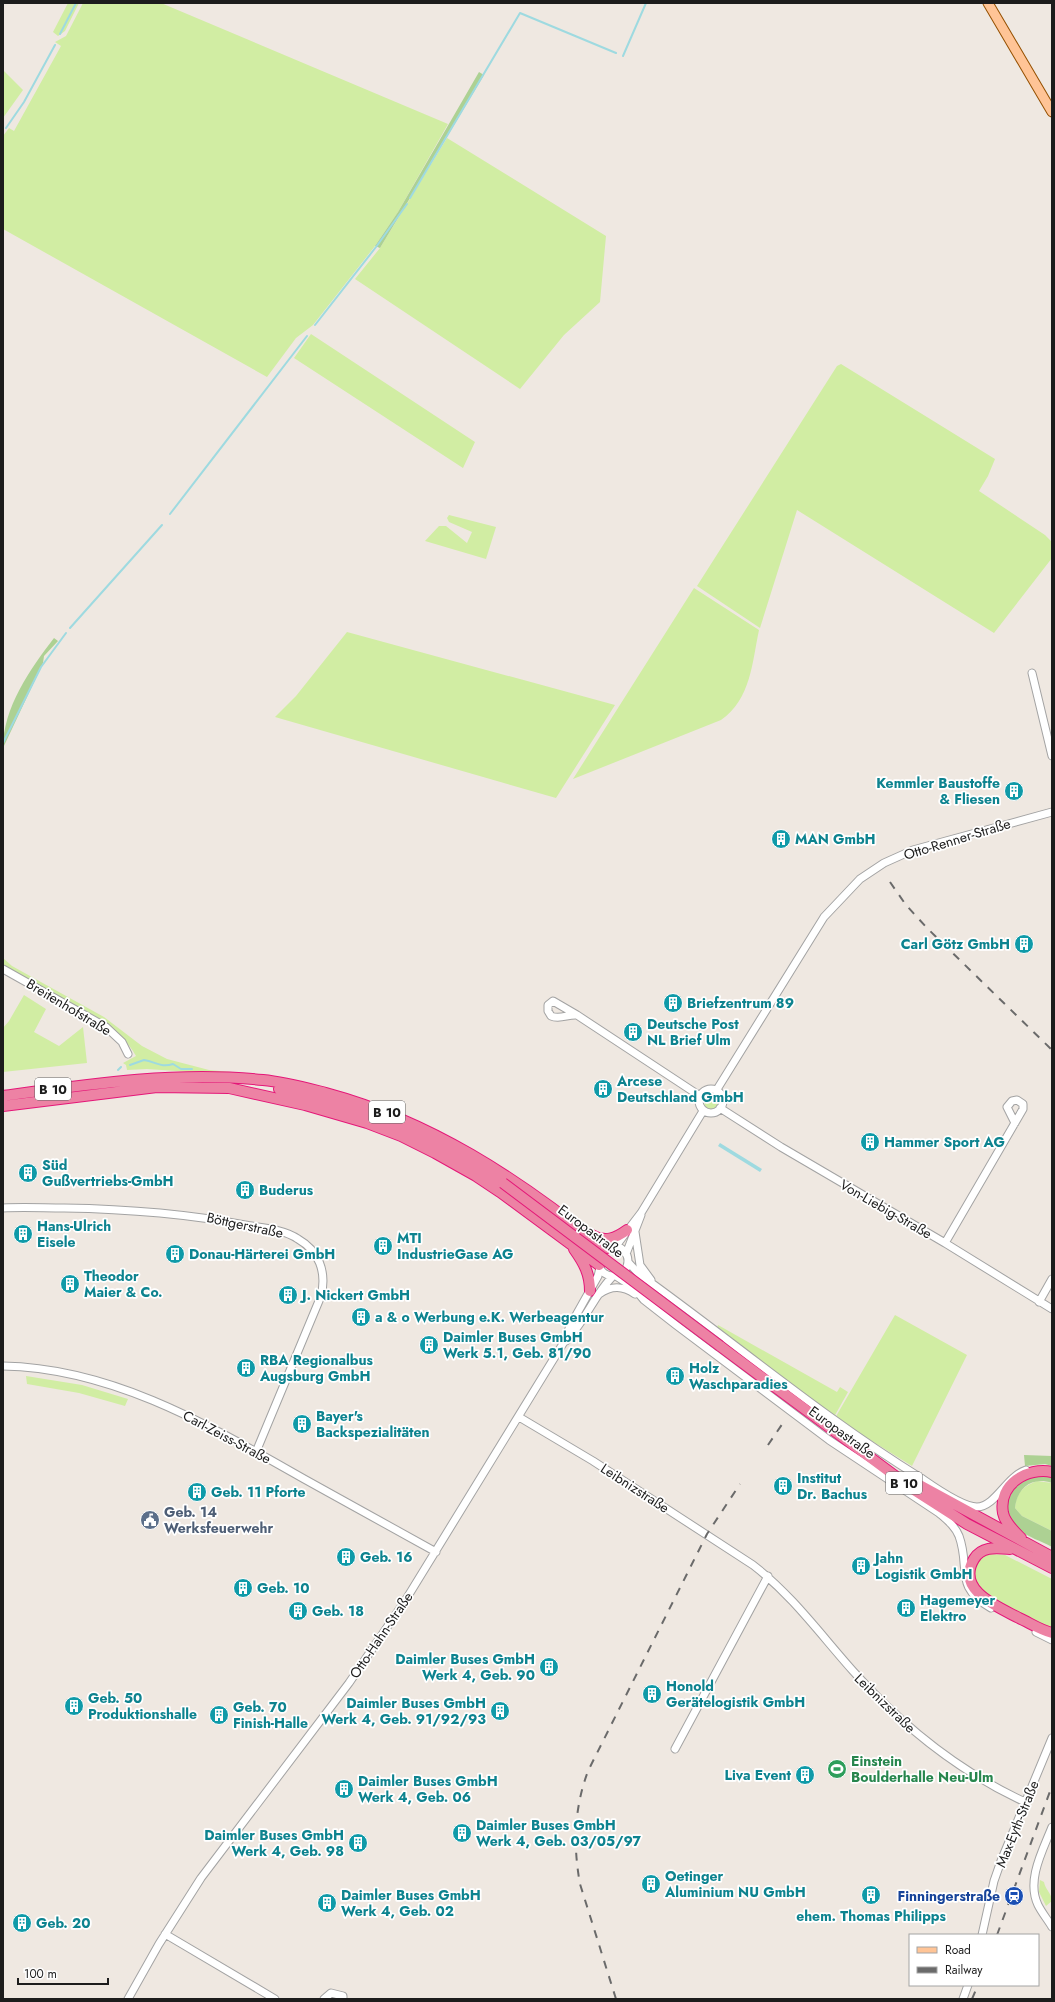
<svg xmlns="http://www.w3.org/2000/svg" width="1055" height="2002" viewBox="0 0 1055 2002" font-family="Jost,sans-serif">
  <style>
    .grass { fill: #d1eda3 }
    .forest { fill: #add193 }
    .water { fill: #9edae0 }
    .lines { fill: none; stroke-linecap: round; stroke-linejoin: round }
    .stream { stroke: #9edae0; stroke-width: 2 }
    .minor-casing { stroke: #a3a3a3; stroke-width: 9 }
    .major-casing { stroke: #955000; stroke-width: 11 }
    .highway-casing { stroke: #e41778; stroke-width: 12 }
    .minor { stroke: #fff; stroke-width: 7 }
    .major { stroke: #ffc496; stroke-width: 9 }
    .highway { stroke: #ed82a4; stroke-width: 10 }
    .rail { stroke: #6a6a6a; stroke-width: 2; stroke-dasharray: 8 8; stroke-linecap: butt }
    .highway-bridge-casing { stroke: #e41778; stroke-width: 12; stroke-linecap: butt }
    .highway-bridge { stroke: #ed82a4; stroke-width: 10 }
    .labels { text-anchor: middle; stroke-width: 3.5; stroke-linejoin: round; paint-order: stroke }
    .shield { fill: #fff; stroke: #606060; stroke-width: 1 }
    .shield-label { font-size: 13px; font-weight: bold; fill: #1c1c1c }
    .culture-label { font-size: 14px; font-weight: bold; fill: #0d838f; stroke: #fff; text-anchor: start }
    .street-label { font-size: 14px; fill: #1c1c1c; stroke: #fff }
    .service-label { font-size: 14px; font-weight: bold; fill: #4e5e75; stroke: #fff; text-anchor: start }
    .leisure-label { font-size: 14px; font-weight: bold; fill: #27864d; stroke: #fff; text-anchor: start }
    .transit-label { font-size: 14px; font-weight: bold; fill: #164399; stroke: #fff; text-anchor: end }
  </style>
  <rect width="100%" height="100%" fill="#efe8e1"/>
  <path class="grass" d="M 68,3 L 79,3 L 65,31 L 58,36 L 53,32 Z
    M 83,3 L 161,3 L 448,124 L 398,212 L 375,246 L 313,325 L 296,338 L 267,377 L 3,229 L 3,136 L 9,128 L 14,131 L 61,46 L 55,42 L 66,36 Z
    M 3,70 L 23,90 L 3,118 Z
    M 447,138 L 606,236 L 600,302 L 564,335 L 520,389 L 355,279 L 380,248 Z
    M 311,334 L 475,442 L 463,468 L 294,358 Z
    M 841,364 L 995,459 L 988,476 L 979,491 L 1045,535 L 1052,542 L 1052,558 L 994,633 L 797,510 L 760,628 L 697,586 L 837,366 Z
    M 449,515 L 496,527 L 486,559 L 425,541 L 439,526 L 446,526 L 467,543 L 472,532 L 449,522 L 447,518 Z
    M 694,588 L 759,630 C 752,663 751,699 721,720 L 573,779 Z
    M 347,632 L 615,705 L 556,798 L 275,717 L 296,696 Z
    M 3,958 L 12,966 L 104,1017 L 142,1046 L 167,1059 L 209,1070 L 265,1075 L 320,1086 L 403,1113 L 402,1115 L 234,1075 L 147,1069 L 127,1070 L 126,1065 L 123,1063 L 136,1056 C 127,1040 116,1031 102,1020 L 3,965 Z
    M 24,995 L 46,1009 L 34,1032 L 59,1046 L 83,1027 L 87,1063 L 3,1072 L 3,1028 L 9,1021 Z
    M704 1102a7 7 0 1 1 14 0a7 7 0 1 1-14 0Z
    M 895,1315 L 967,1355 L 912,1466 L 835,1418 Z
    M 718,1325 L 837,1392 L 840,1387 L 848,1392 L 834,1417 L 717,1328 Z
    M 26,1376 L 82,1385 L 128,1399 L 125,1406 L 79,1393 L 27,1384 Z
    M 1037,1481 L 1052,1483 L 1052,1531 L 1022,1516 L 1015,1508 C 1016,1493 1023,1486 1037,1481 Z
    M 988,1554 L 1005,1555 L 1052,1579 L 1052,1629 L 1010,1610 L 978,1590 L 973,1573 L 980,1557 Z
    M 1040,1880 L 1044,1882 C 1045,1889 1052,1894 1052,1901 L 1046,1906 L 1039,1892 Z"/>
  <path class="forest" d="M 479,72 L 484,75 L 380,248 L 375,246 L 398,212 Z
    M 54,638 L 58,641 L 44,656 L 43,663 L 3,748 C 3,708 30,669 54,638 Z
    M 1024,1455 L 1052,1456 L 1052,1466 L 1045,1464 L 1025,1466 Z
    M 1052,1475 L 1052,1483 C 1032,1476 1017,1488 1015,1508 L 1022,1516 L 1052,1531 L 1052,1547 C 1041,1541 1028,1537 1019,1530 C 997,1513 1006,1488 1027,1477 C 1033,1474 1045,1475 1052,1475 Z"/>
  <path class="water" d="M 720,1143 L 762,1169 L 760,1172 L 718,1146 Z"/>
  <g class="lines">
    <path class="stream" d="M 60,34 L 76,3
      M 623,56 L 646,3
      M 6,128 L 24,102 L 55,45
      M 410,198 L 520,13 L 616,53
      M 315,325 L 376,247 L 407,204
      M 170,514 L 307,336
      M 70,628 L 162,525
      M 3,743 L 41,667 L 66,633
      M 130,1065 L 144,1060 C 156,1062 161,1068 173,1064 L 181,1069 L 192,1069
      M 118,1070 L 121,1067"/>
    <g class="minor-casing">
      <path id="minor" d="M 1032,673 L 1052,756
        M 3,969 L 106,1027 L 122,1042 L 128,1054
        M 577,1015 L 553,1001 L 548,1005 L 548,1011 L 551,1016 C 560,1020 568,1014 577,1015 L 700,1096
        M699 1101a12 12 0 1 1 24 0a12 12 0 1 1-24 0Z
        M 716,1091 L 824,917 L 860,879 L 884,863 L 913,850 L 1052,812
        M 720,1108 L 781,1147 L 945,1243 L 1052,1309
        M 3,1208 C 23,1207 44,1208 64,1208 C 127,1209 183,1213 245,1225 C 262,1228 283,1229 298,1239 C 319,1251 327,1272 321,1296 L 256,1452
        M 635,1232 L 640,1265 L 651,1280
        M 945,1243 L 1023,1109 L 1023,1104 L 1017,1100 L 1012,1101 L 1007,1107 L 1015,1123
        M598 1261a15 15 0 1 1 30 0a15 15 0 1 1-30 0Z
        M 615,1247 L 641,1213 L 703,1111
        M 626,1254 L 641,1215
        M 628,1262 L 639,1274 C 734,1342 822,1417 921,1478 C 934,1487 962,1507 977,1507 C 996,1506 1006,1477 1026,1470
        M 616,1276 L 633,1287 L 644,1300 L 676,1325 L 829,1440 L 939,1513 C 947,1520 955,1526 959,1536 C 971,1569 953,1586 991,1608
        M 599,1294 C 612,1285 623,1286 635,1294
        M 1039,1302 L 1052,1279
        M 566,1341 C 585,1322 594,1295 613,1276
        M 3,1366 C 114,1368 212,1427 306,1480 C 349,1504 393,1528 436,1552
        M 519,1417 L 593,1461 L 753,1565 C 792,1595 820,1634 853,1671 C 902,1726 958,1771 1025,1802
        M 1036,1632 L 1052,1640
        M 675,1749 L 768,1576
        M 1052,1827 C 1043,1850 1026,1880 1038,1905 C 1042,1913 1048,1920 1052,1927
        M 165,1934 L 275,1999
        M 982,1935 L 994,1881 L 1001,1861 L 1052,1738
        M 128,1999 L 159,1944 L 201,1878 L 349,1683 L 405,1601 L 564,1342 L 570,1326 L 598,1276 L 600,1268
        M 324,1999 L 331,1993 L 343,1996 L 343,1999
        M 963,1999 L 968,1985"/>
    </g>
    <g class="major-casing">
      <path id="major" d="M 988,3 L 1052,112"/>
    </g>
    <g class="highway-casing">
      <path id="highway" d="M 279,1089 C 358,1107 436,1137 503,1183
        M 3,1096 C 89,1084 176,1071 263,1080 C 284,1082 306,1088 326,1093 C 430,1121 517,1178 600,1245 L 607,1248
        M 3,1106 L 157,1087 L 229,1088 L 305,1105 L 367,1123 L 401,1136 L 435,1153 L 476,1176 L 500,1192 L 599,1265
        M 592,1235 C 605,1243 616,1238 627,1230
        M 574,1249 C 584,1263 590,1274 590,1291
        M 720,1346 L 914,1490 L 967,1524 L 1052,1568
        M 912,1481 L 1052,1557
        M 1021,1538 C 1014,1531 1005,1523 1003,1513 C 998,1484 1027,1467 1052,1472
        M 1010,1549 C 996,1548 982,1546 974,1559 C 955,1590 998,1607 1019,1618 C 1030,1623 1040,1630 1052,1633"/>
    </g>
    <use href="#minor" class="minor"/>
    <use href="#major" class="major"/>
    <use href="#highway" class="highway"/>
    <path class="rail" d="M 890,882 L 906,905 L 927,928 L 1052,1050
      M 768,1445 L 783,1423
      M 997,1935 L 1052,1786
      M 616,1999 L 580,1884 C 573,1845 574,1809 588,1771 L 707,1534 L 740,1484
      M 972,1999 L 978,1985"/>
    <g class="highway-bridge-casing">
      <path id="highway-bridge" d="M 503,1183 L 720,1346"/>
    </g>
    <use href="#highway-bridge" class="highway-bridge"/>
  </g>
  <defs>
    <g id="building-disc" transform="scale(1)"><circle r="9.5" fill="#0f9aa8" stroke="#fff"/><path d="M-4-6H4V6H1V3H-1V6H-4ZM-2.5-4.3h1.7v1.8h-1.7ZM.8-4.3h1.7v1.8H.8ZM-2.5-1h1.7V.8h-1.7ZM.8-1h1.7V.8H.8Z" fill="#fff"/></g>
    <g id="civic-disc" transform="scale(1)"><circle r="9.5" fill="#5c6f8a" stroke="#fff"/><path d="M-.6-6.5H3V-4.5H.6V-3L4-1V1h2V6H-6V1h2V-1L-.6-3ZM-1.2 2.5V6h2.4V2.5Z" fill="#fff"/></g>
    <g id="stadium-disc" transform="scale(1)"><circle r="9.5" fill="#2e9e5b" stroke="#fff"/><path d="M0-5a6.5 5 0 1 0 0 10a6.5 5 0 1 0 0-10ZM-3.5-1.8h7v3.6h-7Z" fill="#fff"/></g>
    <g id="station-disc" transform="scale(1)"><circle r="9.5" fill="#1a4fb4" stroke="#fff"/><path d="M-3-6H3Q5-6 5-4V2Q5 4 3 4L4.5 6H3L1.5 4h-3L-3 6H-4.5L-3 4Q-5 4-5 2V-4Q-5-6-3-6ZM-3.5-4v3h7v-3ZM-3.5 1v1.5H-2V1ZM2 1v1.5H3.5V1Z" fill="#fff"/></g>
  </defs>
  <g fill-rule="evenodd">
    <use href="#building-disc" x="1014" y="791"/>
    <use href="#building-disc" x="781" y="839"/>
    <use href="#building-disc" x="1024" y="944"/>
    <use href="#building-disc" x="673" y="1003"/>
    <use href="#building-disc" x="633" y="1032"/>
    <use href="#building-disc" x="603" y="1089"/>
    <use href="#building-disc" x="870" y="1142"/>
    <use href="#building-disc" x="28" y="1173"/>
    <use href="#building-disc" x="245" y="1190"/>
    <use href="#building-disc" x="23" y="1234"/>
    <use href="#building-disc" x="383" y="1246"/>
    <use href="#building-disc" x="175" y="1254"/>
    <use href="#building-disc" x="70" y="1284"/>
    <use href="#building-disc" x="288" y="1295"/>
    <use href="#building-disc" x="361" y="1317"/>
    <use href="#building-disc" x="429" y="1345"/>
    <use href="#building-disc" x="246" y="1368"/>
    <use href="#building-disc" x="675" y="1376"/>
    <use href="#building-disc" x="302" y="1424"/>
    <use href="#building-disc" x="783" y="1486"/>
    <use href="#building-disc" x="197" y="1492"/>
    <use href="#civic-disc" x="150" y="1520"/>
    <use href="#building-disc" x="346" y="1557"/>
    <use href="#building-disc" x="861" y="1566"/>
    <use href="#building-disc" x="243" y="1588"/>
    <use href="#building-disc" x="906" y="1608"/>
    <use href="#building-disc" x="298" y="1611"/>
    <use href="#building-disc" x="549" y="1667"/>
    <use href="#building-disc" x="652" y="1694"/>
    <use href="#building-disc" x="74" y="1706"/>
    <use href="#building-disc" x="500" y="1711"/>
    <use href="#building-disc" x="219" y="1715"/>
    <use href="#stadium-disc" x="837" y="1769"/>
    <use href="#building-disc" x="805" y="1775"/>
    <use href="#building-disc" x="344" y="1789"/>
    <use href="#building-disc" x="462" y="1833"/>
    <use href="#building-disc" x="358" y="1843"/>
    <use href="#building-disc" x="651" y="1884"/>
    <use href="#building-disc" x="871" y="1895"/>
    <use href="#station-disc" x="1014" y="1896"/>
    <use href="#building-disc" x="327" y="1903"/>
    <use href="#building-disc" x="22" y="1923"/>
  </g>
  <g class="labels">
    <g class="shield">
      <rect x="35" y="1078" width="36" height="22" rx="3"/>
      <rect x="369" y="1101" width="36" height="22" rx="3"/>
      <rect x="886" y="1472" width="36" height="22" rx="3"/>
    </g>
    <g class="shield-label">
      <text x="53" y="1094">B 10</text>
      <text x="387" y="1117">B 10</text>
      <text x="904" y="1488">B 10</text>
    </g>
    <g class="culture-label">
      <text x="1000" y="788" text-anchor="end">Kemmler Baustoffe<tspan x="1000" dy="16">&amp; Fliesen</tspan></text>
      <text x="795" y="844">MAN GmbH</text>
      <text x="1010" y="949" text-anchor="end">Carl Götz GmbH</text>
      <text x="687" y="1008">Briefzentrum 89</text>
      <text x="647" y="1029">Deutsche Post<tspan x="647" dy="16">NL Brief Ulm</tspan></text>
      <text x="617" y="1086">Arcese<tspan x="617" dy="16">Deutschland GmbH</tspan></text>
      <text x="884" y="1147">Hammer Sport AG</text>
      <text x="42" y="1170">Süd<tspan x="42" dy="16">Gußvertriebs-GmbH</tspan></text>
      <text x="259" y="1195">Buderus</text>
      <text x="37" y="1231">Hans-Ulrich<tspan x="37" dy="16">Eisele</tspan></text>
      <text x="397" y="1243">MTI<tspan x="397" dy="16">IndustrieGase AG</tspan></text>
      <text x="189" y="1259">Donau-Härterei GmbH</text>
      <text x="84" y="1281">Theodor<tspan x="84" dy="16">Maier &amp; Co.</tspan></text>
      <text x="302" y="1300">J. Nickert GmbH</text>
      <text x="375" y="1322">a &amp; o Werbung e.K. Werbeagentur</text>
      <text x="443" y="1342">Daimler Buses GmbH<tspan x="443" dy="16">Werk 5.1, Geb. 81/90</tspan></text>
      <text x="260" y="1365">RBA Regionalbus<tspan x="260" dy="16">Augsburg GmbH</tspan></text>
      <text x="689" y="1373">Holz<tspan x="689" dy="16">Waschparadies</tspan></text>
      <text x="316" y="1421">Bayer's<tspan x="316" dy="16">Backspezialitäten</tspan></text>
      <text x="797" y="1483">Institut<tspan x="797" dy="16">Dr. Bachus</tspan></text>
      <text x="211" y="1497">Geb. 11 Pforte</text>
      <text x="360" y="1562">Geb. 16</text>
      <text x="875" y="1563">Jahn<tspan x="875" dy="16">Logistik GmbH</tspan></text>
      <text x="257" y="1593">Geb. 10</text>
      <text x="920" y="1605">Hagemeyer<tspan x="920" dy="16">Elektro</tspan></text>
      <text x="312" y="1616">Geb. 18</text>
      <text x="535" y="1664" text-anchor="end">Daimler Buses GmbH<tspan x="535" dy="16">Werk 4, Geb. 90</tspan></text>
      <text x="666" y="1691">Honold<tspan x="666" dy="16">Gerätelogistik GmbH</tspan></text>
      <text x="88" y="1703">Geb. 50<tspan x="88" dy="16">Produktionshalle</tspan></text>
      <text x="486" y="1708" text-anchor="end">Daimler Buses GmbH<tspan x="486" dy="16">Werk 4, Geb. 91/92/93</tspan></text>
      <text x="233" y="1712">Geb. 70<tspan x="233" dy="16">Finish-Halle</tspan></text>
      <text x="791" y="1780" text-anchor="end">Liva Event</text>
      <text x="358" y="1786">Daimler Buses GmbH<tspan x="358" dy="16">Werk 4, Geb. 06</tspan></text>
      <text x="476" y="1830">Daimler Buses GmbH<tspan x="476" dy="16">Werk 4, Geb. 03/05/97</tspan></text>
      <text x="344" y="1840" text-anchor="end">Daimler Buses GmbH<tspan x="344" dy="16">Werk 4, Geb. 98</tspan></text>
      <text x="665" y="1881">Oetinger<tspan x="665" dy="16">Aluminium NU GmbH</tspan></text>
      <text x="341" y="1900">Daimler Buses GmbH<tspan x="341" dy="16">Werk 4, Geb. 02</tspan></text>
      <text x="871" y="1921" text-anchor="middle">ehem. Thomas Philipps</text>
      <text x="36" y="1928">Geb. 20</text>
    </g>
    <g class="street-label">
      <text transform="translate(957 839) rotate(-17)" y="5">Otto-Renner-Straße</text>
      <text transform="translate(69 1007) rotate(31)" y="5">Breitenhofstraße</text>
      <text transform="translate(886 1209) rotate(30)" y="5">Von-Liebig-Straße</text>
      <text transform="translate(245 1225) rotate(12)" y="5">Böttgerstraße</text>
      <text transform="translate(591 1231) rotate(37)" y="5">Europastraße</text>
      <text transform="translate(842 1432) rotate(36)" y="5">Europastraße</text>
      <text transform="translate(227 1437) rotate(28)" y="5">Carl-Zeiss-Straße</text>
      <text transform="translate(635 1488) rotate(33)" y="5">Leibnizstraße</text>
      <text transform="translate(381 1635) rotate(-56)" y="5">Otto-Hahn-Straße</text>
      <text transform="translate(885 1703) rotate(44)" y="5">Leibnizstraße</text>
      <text transform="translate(1017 1824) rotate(-68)" y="5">Max-Eyth-Straße</text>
    </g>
    <g class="service-label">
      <text x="164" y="1517">Geb. 14<tspan x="164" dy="16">Werksfeuerwehr</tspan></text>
    </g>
    <g class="leisure-label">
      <text x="851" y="1766">Einstein<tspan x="851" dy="16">Boulderhalle Neu-Ulm</tspan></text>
    </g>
    <g class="transit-label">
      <text x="1000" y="1901">Finningerstraße</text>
    </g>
  </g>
  <rect width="1055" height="2002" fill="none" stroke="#1c1c1c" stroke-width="8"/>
  <rect x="909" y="1934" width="130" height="52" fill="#ffffff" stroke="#a4a4a4"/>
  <rect x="917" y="1947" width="20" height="6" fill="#ffc496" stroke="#a4a4a4"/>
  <text x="945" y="1954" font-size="12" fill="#1c1c1c">Road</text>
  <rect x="917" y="1967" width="20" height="6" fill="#6a6a6a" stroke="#a4a4a4"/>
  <text x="945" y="1974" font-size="12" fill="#1c1c1c">Railway</text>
  <path d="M18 1978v6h90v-6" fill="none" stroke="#1c1c1c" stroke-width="2"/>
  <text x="24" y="1978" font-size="12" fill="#1c1c1c" stroke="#ffffff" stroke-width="3" paint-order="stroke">100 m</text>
</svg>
